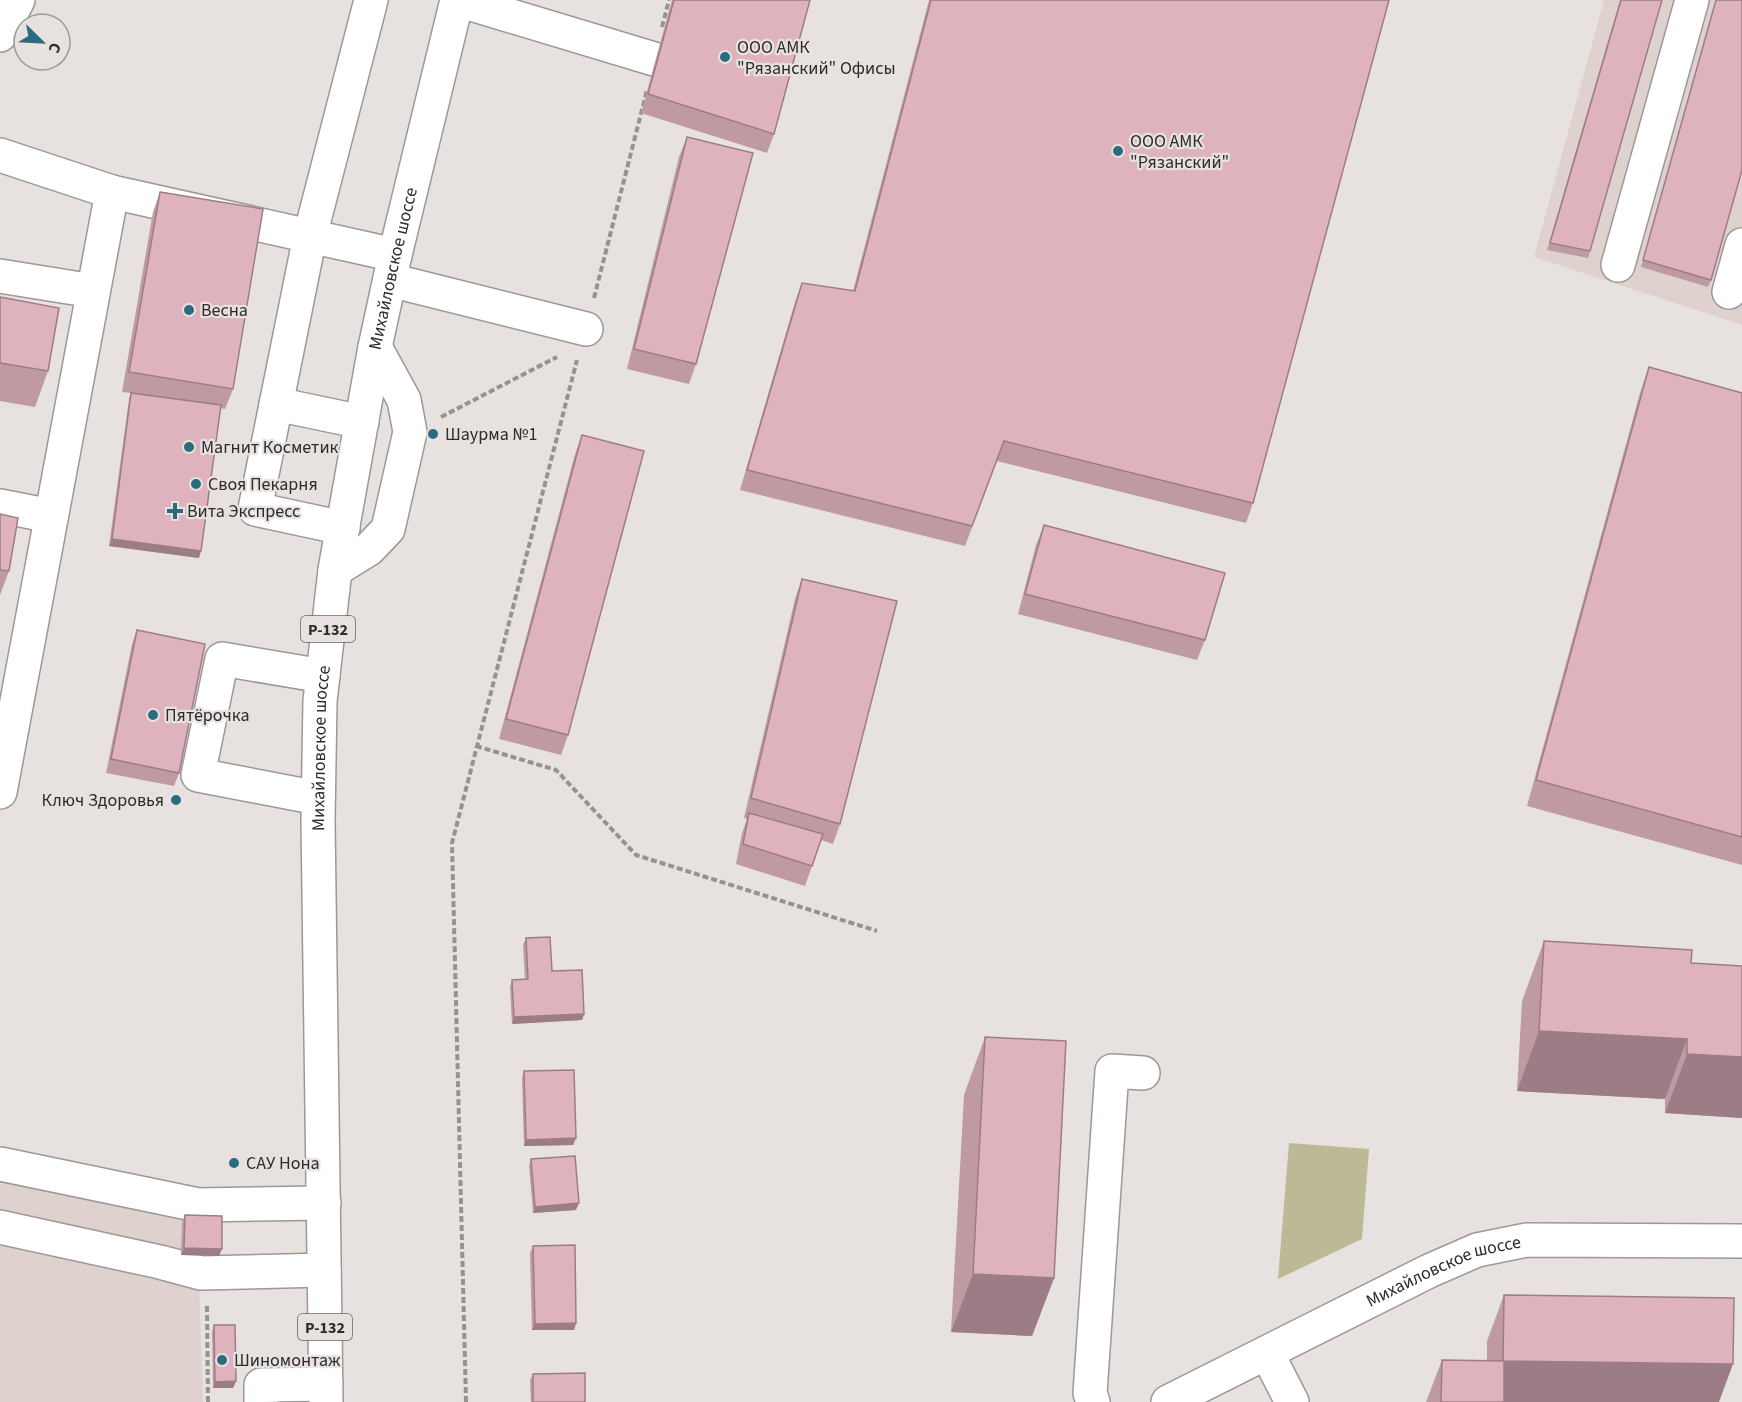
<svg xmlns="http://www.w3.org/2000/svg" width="1742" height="1402" viewBox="0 0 1742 1402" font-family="'Source Sans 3',sans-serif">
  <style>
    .built { fill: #dfd1cd }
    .green { fill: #bcb997 }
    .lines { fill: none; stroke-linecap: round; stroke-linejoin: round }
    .minor-casing { stroke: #9d9896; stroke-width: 36 }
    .major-casing { stroke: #9d9896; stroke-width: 36 }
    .path { stroke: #969291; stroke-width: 4; stroke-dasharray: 6 3; stroke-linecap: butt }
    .minor { stroke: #fff; stroke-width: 33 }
    .major { stroke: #fff; stroke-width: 33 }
    .wall { fill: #c09aa3 }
    .shaded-wall { fill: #9c7d85 }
    .building { fill: #dfb3be; stroke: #9c7d85; stroke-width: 1.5 }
    .poi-dot { fill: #2b6a7f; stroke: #e7e1e0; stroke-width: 2 }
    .labels { text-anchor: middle; stroke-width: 4.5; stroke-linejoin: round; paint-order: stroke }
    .shield { fill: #e7e1e0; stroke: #666261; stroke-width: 1.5 }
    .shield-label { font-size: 16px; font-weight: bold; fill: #2e2c2b }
    .poi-label { font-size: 18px; fill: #2e2c2b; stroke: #e7e1e0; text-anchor: start }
    .street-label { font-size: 18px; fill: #2e2c2b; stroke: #e7e1e0 }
  </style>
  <rect width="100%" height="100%" fill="#e7e1e0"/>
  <path class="built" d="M 1604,0 L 1742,0 L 1742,325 L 1534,257 Z
    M 0,1183 L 197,1222 L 203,1402 L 0,1402 Z"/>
  <path class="green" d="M 1289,1143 L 1369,1149 L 1362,1239 L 1278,1279 Z"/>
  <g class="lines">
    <g class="minor-casing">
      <g id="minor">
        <path d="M 458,0 L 654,59"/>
        <path d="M 0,35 L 18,0"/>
        <path d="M 0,155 L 112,192"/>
        <path d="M 1618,265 L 1692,0"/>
        <path d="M 0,276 L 93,291"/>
        <path d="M 390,280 L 586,329"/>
        <path d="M 1729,292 L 1742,245"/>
        <path d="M 276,404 L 362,422"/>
        <path d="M 0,506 L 51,516"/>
        <path d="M 343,528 L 255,509 L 310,236 L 371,0"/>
        <path d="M 335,570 L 369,549 L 388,529 L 410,432 L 404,400 L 375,347"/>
        <path d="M 0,792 L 112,192 L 395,255"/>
        <path d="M 318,798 L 198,775 L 222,659 L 323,676"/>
        <path d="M 0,1164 L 198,1205 L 324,1203"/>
        <path d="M 0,1227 L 160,1262 L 201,1273 L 324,1270"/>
        <path d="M 1267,1353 L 1292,1402"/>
        <path d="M 261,1402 L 261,1385 L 326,1384"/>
        <path d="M 1093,1402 L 1090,1393 L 1112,1071 L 1143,1073"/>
        <path id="s1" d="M 1168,1402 L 1429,1271 L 1477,1250 L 1527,1240 L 1742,1241"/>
      </g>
    </g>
    <g class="major-casing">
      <g id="major">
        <path id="s2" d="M 326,1402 L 318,821 L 320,701 L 335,570 L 375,347 L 395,255 L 457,0"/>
      </g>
    </g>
    <path class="path" d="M 662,27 L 669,0
      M 594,298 L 647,90
      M 441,417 L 557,357
      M 476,746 L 556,770 L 636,855 L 877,931
      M 207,1306 L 208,1402
      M 466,1402 L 452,843 L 577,360"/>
    <use href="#minor" class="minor"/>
    <use href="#major" class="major"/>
  </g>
  <path class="wall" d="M 672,0 L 810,0 L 774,134 L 767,153 L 641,113 Z
    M 929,0 L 1389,0 L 1253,503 L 1246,523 L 997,461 L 965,546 L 740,490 L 795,302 L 802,283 L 853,291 Z
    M 1620,0 L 1662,0 L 1588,258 L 1547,250 Z
    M 1716,0 L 1742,0 L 1711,280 L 1708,287 L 1641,267 Z
    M 687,137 L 696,364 L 689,384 L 627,369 L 679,157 Z
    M 160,192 L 233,389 L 225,409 L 220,408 L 199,558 L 109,546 L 129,399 L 131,393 L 122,392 L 153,212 Z
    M 0,297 L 48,371 L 35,407 L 0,401 Z
    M 1649,367 L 1742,393 L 1742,865 L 1527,806 L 1640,393 Z
    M 582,435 L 568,735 L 561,755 L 499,739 L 575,454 Z
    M 0,514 L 9,571 L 0,595 Z
    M 1044,525 L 1205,640 L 1197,660 L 1018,614 L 1036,545 Z
    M 802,579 L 840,824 L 833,844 L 821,840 L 805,886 L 736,864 L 742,833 L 747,819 L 744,818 L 795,599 Z
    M 137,630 L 179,773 L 174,786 L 106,773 L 132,644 Z
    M 526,938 L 584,1014 L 582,1020 L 512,1024 L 510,987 L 512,980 L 525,979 L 523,945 Z
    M 1544,941 L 1691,963 L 1742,966 L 1742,1118 L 1665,1113 L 1665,1099 L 1517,1091 L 1522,1001 Z
    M 985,1037 L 1054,1278 L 1032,1336 L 951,1332 L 964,1095 Z
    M 524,1071 L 576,1138 L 573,1145 L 524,1146 L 522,1078 Z
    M 531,1159 L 576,1210 L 533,1213 L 529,1166 Z
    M 185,1215 L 219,1256 L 181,1255 L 182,1222 Z
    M 533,1246 L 576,1323 L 574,1330 L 532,1330 L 530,1253 Z
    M 1504,1295 L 1719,1402 L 1426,1402 L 1442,1360 L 1487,1361 L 1487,1341 Z
    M 214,1325 L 236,1381 L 233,1388 L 213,1388 L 212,1332 Z
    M 533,1374 L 585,1402 L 531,1402 L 530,1380 Z"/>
  <path class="shaded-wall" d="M 112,539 L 201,551 L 199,558 L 109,546 Z
    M 584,1014 L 582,1020 L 512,1024 L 514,1017 Z
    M 1539,1031 L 1687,1039 L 1665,1099 L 1517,1091 Z
    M 1687,1054 L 1742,1057 L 1742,1118 L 1665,1113 Z
    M 576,1138 L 573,1145 L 524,1146 L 526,1140 Z
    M 579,1203 L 576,1210 L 533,1213 L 535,1207 Z
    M 184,1248 L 222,1249 L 219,1256 L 181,1255 Z
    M 973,1274 L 1054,1278 L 1032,1336 L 951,1332 Z
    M 576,1323 L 574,1330 L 532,1330 L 535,1324 Z
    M 1503,1361 L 1733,1364 L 1719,1402 L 1488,1402 Z
    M 236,1381 L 233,1388 L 213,1388 L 215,1382 Z"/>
  <path class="building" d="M 674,0 L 810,0 L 774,134 L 648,94 Z
    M 931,0 L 1389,0 L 1253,503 L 1004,441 L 972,526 L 747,470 L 802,283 L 855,291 Z
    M 1621,0 L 1662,0 L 1590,251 L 1550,243 Z
    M 1716,0 L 1742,0 L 1742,170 L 1711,280 L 1643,260 Z
    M 687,137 L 753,153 L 696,364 L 634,349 Z
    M 160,192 L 263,209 L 233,389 L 129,372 Z
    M 0,297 L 59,308 L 48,371 L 0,363 Z
    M 1649,367 L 1742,393 L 1742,837 L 1536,780 Z
    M 131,393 L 221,405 L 201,551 L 112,539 Z
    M 582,435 L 644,451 L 568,735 L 506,719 Z
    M 0,514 L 18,518 L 9,571 L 0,570 Z
    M 1044,525 L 1225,573 L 1205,640 L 1025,594 Z
    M 802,579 L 897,601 L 840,824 L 751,798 Z
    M 137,630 L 205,644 L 179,773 L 111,759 Z
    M 749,813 L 823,834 L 812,866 L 743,844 Z
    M 550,937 L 552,971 L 582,970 L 584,1014 L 514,1017 L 512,980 L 528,979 L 526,938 Z
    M 1544,941 L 1692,950 L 1691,963 L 1742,966 L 1742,1057 L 1687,1054 L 1687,1039 L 1539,1031 Z
    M 985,1037 L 1066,1041 L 1054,1278 L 973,1274 Z
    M 574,1070 L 576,1138 L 526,1140 L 524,1071 Z
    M 575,1156 L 579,1203 L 535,1207 L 531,1159 Z
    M 185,1215 L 222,1216 L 222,1249 L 184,1248 Z
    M 575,1245 L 576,1323 L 535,1324 L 533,1246 Z
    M 1504,1295 L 1734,1298 L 1733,1364 L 1503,1361 Z
    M 214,1325 L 235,1325 L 236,1381 L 215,1382 Z
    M 1442,1360 L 1504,1361 L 1504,1402 L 1441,1402 Z
    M 585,1373 L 585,1402 L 533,1402 L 533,1374 Z"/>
  <g class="poi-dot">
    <circle cx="725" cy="57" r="6"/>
    <circle cx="1118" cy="151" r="6"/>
    <circle cx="189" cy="310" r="6"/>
    <circle cx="433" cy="434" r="6"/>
    <circle cx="189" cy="447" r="6"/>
    <circle cx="196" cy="484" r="6"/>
    <path d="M172 502h6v6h6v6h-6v6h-6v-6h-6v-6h6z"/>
    <circle cx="153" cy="715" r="6"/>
    <circle cx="176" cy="800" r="6"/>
    <circle cx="234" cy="1163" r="6"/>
    <circle cx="222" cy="1360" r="6"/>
  </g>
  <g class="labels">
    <g class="shield">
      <rect x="301" y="616" width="54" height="26" rx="4.5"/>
      <rect x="298" y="1314" width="54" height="26" rx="4.5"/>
    </g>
    <g class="shield-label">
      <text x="328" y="635">Р-132</text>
      <text x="325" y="1333">Р-132</text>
    </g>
    <g class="poi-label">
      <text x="737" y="53">ООО АМК<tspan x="737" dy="21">"Рязанский" Офисы</tspan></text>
      <text x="1130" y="147">ООО АМК<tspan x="1130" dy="21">"Рязанский"</tspan></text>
      <text x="201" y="316">Весна</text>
      <text x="445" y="440">Шаурма №1</text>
      <text x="201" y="453">Магнит Косметик</text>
      <text x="208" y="490">Своя Пекарня</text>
      <text x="187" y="517">Вита Экспресс</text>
      <text x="165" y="721">Пятёрочка</text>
      <text x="164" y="806" text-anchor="end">Ключ Здоровья</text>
      <text x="246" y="1169">САУ Нона</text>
      <text x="234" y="1366">Шиномонтаж</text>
    </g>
    <g class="street-label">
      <text dy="6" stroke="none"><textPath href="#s2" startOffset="1140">Михайловское шоссе</textPath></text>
      <text dy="6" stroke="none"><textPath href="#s2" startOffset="654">Михайловское шоссе</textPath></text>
      <text dy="6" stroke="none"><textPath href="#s1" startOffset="306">Михайловское шоссе</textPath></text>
    </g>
  </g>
  <g transform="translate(42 42) rotate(114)"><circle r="28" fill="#e7e1e0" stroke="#9d9998" stroke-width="1.5"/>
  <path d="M0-4.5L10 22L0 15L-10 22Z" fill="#2b6a7f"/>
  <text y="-9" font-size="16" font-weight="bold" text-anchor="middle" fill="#2e2c2b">С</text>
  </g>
</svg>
